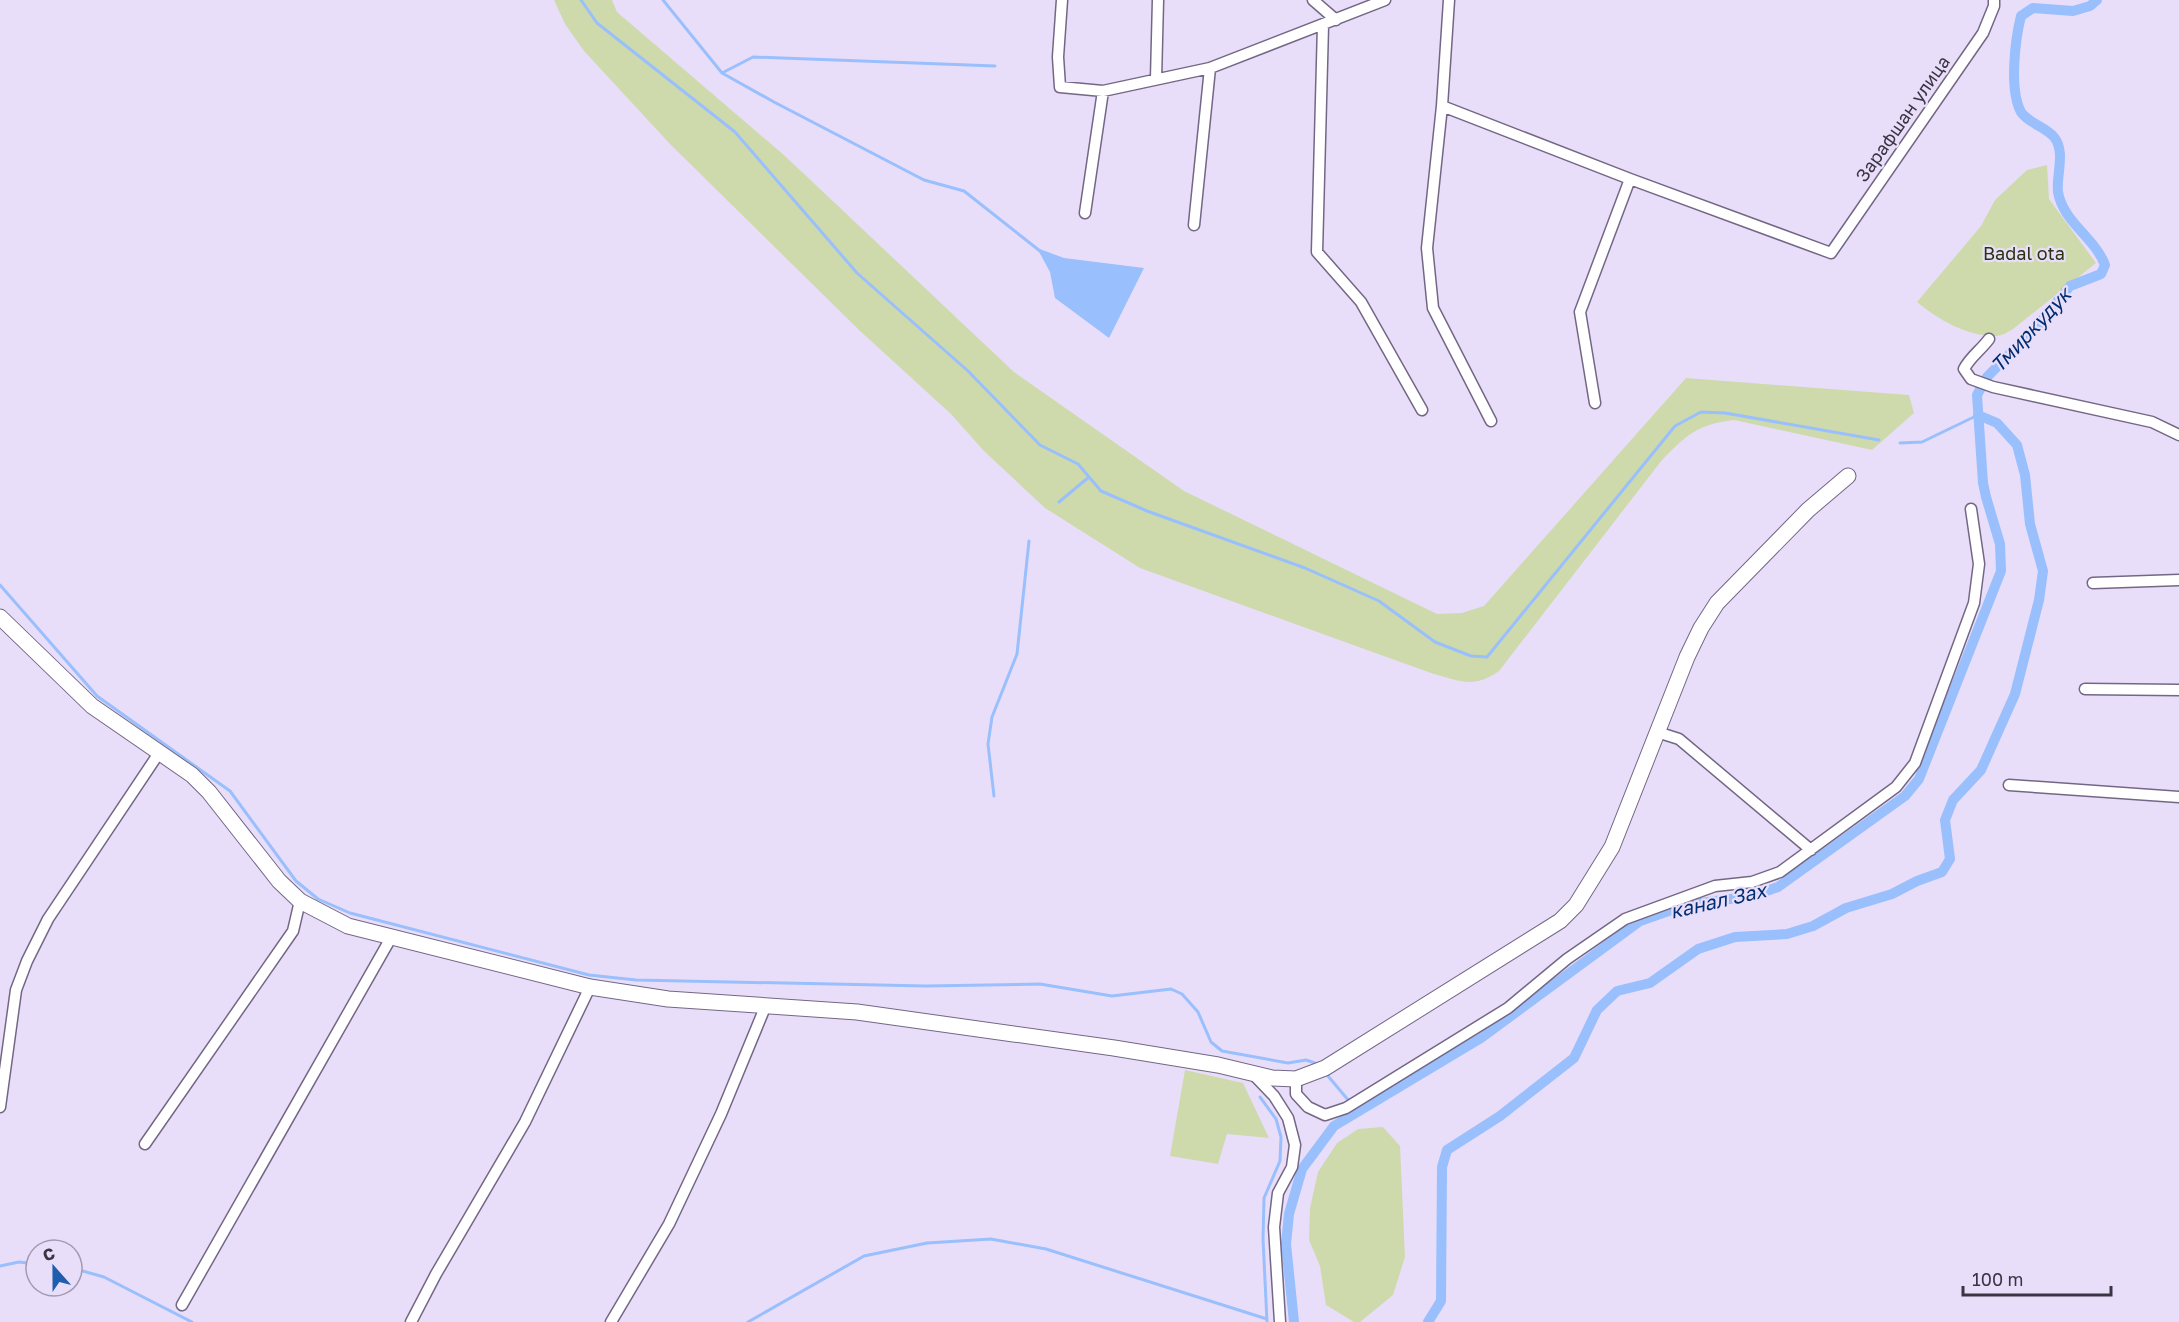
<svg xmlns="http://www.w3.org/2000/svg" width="2179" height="1322" viewBox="0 0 2179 1322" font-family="'Golos Text',sans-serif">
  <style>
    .green { fill: #cedaac }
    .water { fill: #99bffd }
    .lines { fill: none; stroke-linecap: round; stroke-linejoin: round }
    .stream { stroke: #99bffd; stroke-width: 3 }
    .canal { stroke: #99bffd; stroke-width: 10 }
    .minor-casing { stroke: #736785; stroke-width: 13 }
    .secondary-casing { stroke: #736785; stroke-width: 17 }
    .minor { stroke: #fff; stroke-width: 10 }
    .secondary { stroke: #fff; stroke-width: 15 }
    .labels { text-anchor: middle; stroke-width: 4.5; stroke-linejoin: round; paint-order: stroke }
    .street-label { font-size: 18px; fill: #3a3543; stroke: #e9defa }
    .park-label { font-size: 18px; fill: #2b3212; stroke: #e9defa }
    .water-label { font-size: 20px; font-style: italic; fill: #012d72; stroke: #e9defa }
  </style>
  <rect width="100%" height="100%" fill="#e9defa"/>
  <path class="green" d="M 554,0 L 612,0 L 617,12 L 785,156 L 1014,372 L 1184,491 L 1437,614 L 1462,613 L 1484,606 L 1686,378 L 1909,395 L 1914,413 L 1872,450 L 1734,420 C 1696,425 1688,434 1662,460 L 1499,671 C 1474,689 1459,681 1431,673 L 1140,568 L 1045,508 L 984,451 L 951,414 L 859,330 L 670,144 L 584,51 L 565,24 Z
    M 2047,165 L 2049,199 L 2096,263 L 2013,329 C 2008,332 2002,336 1996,336 C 1966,336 1939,320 1917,302 L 1981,226 L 1995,200 L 2027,170 Z
    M 1185,1070 L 1243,1083 L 1269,1138 L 1227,1134 L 1218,1164 L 1170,1156 Z
    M 1383,1127 L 1400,1146 L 1405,1257 L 1393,1295 L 1360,1322 L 1354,1322 L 1326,1305 L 1320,1266 L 1309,1240 L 1310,1208 L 1318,1172 L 1337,1143 L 1358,1129 Z"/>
  <path class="water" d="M 1037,248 L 1064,258 L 1144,268 L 1109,338 L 1055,298 L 1050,272 Z"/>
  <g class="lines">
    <path class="stream" d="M 581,0 L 597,23 L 735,132 L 857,273 L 968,371 L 1040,445 L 1078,464 L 1101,491 L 1147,511 L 1305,568 L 1379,601 L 1435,642 L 1471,656 L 1487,657 L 1675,426 L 1701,412 L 1725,413 L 1879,440
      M 663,0 L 722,73 L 774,102 L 924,180 L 964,191 L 1040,251
      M 722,73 L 753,57 L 995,66
      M 1900,443 L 1922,442 L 1978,415
      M 1059,502 L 1089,477
      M 0,585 L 97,696 L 230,791 L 296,881 L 318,899 L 350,913 L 589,975 L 636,980 L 926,986 L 1040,984 L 1112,996 L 1171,989 L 1182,994 L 1198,1012 L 1211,1042 L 1222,1051 L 1288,1063 L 1306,1060 L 1315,1063
      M 994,796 L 988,744 L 992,717 L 1017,654 L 1029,541
      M 1328,1076 L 1349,1101
      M 1260,1097 L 1276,1119 L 1281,1137 L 1280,1161 L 1264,1198 L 1263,1239 L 1267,1322
      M 0,1266 L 19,1262 L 36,1264
      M 72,1268 L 104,1277 L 192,1322
      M 748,1322 L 864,1256 L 927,1243 L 991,1239 L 1046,1249 L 1267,1319"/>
    <path class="canal" d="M 1294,1322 L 1286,1244 L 1289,1214 L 1302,1169 L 1334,1126 L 1481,1038 L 1640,921 L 1686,905 L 1752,896 L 1778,887 L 1905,796 L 1919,779 L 2001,571 L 2000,544 L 1986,497 L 1983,483 L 1977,395 L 1987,377 L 2038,325 L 2070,286 L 2101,274 L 2105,265 C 2095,238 2063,222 2058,192 C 2056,175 2066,152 2054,137 C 2046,127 2028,123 2021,112 C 2009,90 2015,40 2021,16 L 2033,8 L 2073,11 L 2090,6 L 2097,0
      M 1428,1322 L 1441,1301 L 1442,1167 L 1447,1150 L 1500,1116 L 1574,1058 L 1597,1010 L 1617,991 L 1650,983 L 1698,949 L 1735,937 L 1787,934 L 1813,926 L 1846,908 L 1892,894 L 1917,881 L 1942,872 L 1950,859 L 1945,820 L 1953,800 L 1981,770 L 2015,694 L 2039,600 L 2043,571 L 2030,524 L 2025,475 L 2017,445 L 1997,423 L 1978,415"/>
    <g class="minor-casing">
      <path id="minor" d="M 1062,0 L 1058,57 L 1060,87 L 1103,91 L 1210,68 L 1385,0
        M 1313,0 L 1336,20
        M 1449,0 L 1442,106 L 1630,179 L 1831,253 L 1983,33 L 1994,6 L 1994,0
        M 1323,25 L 1317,252 L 1361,302 L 1422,410
        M 1156,79 L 1158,0
        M 1442,106 L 1427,248 L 1433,308 L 1491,421
        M 1085,213 L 1103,91
        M 1194,225 L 1210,68
        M 1989,339 C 1981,350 1970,357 1964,369 L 1971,379 L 1993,387 L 2152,422 L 2179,435
        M 1595,403 L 1580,312 L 1630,179
        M 2093,583 L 2179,580
        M 2085,689 L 2179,690
        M 1657,732 L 1679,739 L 1811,850
        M 2009,785 L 2179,797
        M 1252,1073 L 1274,1096 L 1288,1118 L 1295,1145 L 1292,1167 L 1278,1193 L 1274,1227 L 1280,1322
        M 1296,1079 L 1296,1094 L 1308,1107 L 1325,1115 L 1346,1108 L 1508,1008 L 1567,959 L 1625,919 L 1715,886 L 1752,882 L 1780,872 L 1896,787 L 1915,763 L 1974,603 L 1979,564 L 1971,509
        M 0,1107 L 16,990 L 27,961 L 48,919 L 159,753
        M 145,1144 L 293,931 L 300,901
        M 182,1305 L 392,936
        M 411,1322 L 436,1274 L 525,1122 L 590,987
        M 611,1322 L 669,1224 L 721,1114 L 766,1005"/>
    </g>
    <g class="secondary-casing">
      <path id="secondary" d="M 0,617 L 92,706 L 192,775 L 209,792 L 279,881 L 300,901 L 348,926 L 590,987 L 668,999 L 857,1012 L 1114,1048 L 1218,1065 L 1272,1078 L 1296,1079 L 1325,1068 L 1560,921 L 1576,905 L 1612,847 L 1687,657 L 1701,628 L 1717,603 L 1808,510 L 1848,476"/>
    </g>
    <use href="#minor" class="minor"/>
    <use href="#secondary" class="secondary"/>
  </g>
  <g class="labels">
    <g class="street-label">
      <text transform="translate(1903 119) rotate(-55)" y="6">Зарафшан улица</text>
    </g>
    <g class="park-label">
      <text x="2024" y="260">Badal ota</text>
    </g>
    <g class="water-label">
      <text transform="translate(2031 330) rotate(-47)" y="7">Тмиркудук</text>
      <text transform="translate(1718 901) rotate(-13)" y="7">канал Зах</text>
    </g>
  </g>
  <g transform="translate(54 1268) rotate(339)"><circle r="28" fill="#e9defa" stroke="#a39ab1" stroke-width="1.5"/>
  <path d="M0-4.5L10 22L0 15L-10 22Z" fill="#1f5eaf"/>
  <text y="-9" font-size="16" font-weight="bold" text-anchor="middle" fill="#3a3543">С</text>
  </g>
  <path d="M1963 1286v9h148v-9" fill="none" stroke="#3a3543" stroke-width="3"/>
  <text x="1972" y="1286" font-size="18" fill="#3a3543" stroke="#e9defa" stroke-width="4.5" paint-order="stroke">100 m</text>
</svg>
